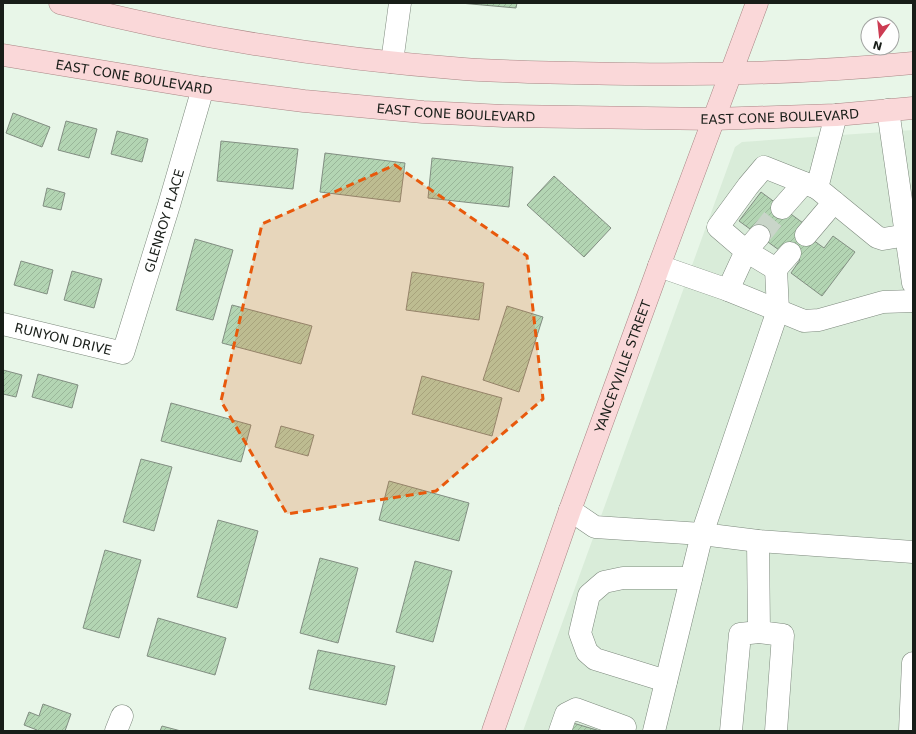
<svg xmlns="http://www.w3.org/2000/svg" width="916" height="734" viewBox="0 0 916 734" font-family="'DejaVu Sans',sans-serif">
  <style>
    .built { fill: #d9ecd9 }
    .building { fill: url(#building-hatch); stroke: #828e82 }
    .lines { fill: none; stroke-linecap: round; stroke-linejoin: round }
    .minor-tunnel { stroke: #c9d5c9; stroke-width: 22; stroke-dasharray: 22 11; stroke-linecap: butt }
    .minor-casing { stroke: #7d897d; stroke-width: 23 }
    .major-casing { stroke: #a98685; stroke-width: 23 }
    .minor { stroke: #fff; stroke-width: 22 }
    .major { stroke: #fad8d9; stroke-width: 22 }
    .marked { fill: #e8590c; fill-opacity: 0.2; stroke: #e8590c; stroke-width: 3; stroke-dasharray: 8 5; stroke-linejoin: round }
    .labels { text-anchor: middle; stroke-width: 3; stroke-linejoin: round; paint-order: stroke }
    .street-label { font-size: 13px; fill: #181d18; stroke: #fefefe }
  </style>
  <defs>
    <pattern id="building-hatch" width="6" height="6" patternUnits="userSpaceOnUse"><rect width="6" height="6" fill="#b3d5b3"/><path d="M-1 1l2-2M0 6l6-6M5 7l2-2" fill="none" stroke="#99b699"/></pattern>
  </defs>
  <rect width="100%" height="100%" fill="#e8f6e8"/>
  <path class="built" d="M 913,130 L 913,731 L 523,731 L 735,147 L 742,142 Z"/>
  <path class="building" d="M 460,3 L 517,3 L 516,8 Z
    M 13,113 L 50,127 L 42,147 L 6,133 Z
    M 66,121 L 97,129 L 89,158 L 58,150 Z
    M 117,131 L 148,139 L 142,162 L 111,154 Z
    M 221,141 L 298,149 L 293,189 L 217,181 Z
    M 325,153 L 405,163 L 400,202 L 320,192 Z
    M 432,158 L 513,167 L 509,207 L 428,198 Z
    M 554,176 L 611,228 L 584,257 L 527,205 Z
    M 47,188 L 65,193 L 61,210 L 43,206 Z
    M 761,192 L 803,223 L 798,229 L 824,248 L 833,236 L 855,252 L 822,296 L 791,273 L 800,260 L 782,247 L 779,250 L 739,221 Z
    M 195,239 L 233,250 L 213,320 L 176,310 Z
    M 21,261 L 53,270 L 47,294 L 14,285 Z
    M 72,271 L 102,279 L 94,308 L 64,300 Z
    M 412,272 L 484,283 L 479,320 L 406,310 Z
    M 232,305 L 312,326 L 301,364 L 222,343 Z
    M 507,306 L 543,317 L 519,392 L 483,380 Z
    M 3,370 L 22,375 L 16,397 L 3,394 Z
    M 38,374 L 78,385 L 72,408 L 32,397 Z
    M 422,376 L 502,398 L 492,436 L 412,414 Z
    M 171,403 L 251,425 L 241,462 L 161,441 Z
    M 281,426 L 314,435 L 308,456 L 275,447 Z
    M 141,459 L 172,467 L 154,531 L 123,522 Z
    M 389,481 L 469,503 L 459,541 L 379,520 Z
    M 218,520 L 258,531 L 237,608 L 197,597 Z
    M 105,550 L 141,560 L 119,638 L 83,628 Z
    M 320,558 L 358,568 L 338,643 L 300,633 Z
    M 415,561 L 452,571 L 433,642 L 396,632 Z
    M 158,618 L 226,638 L 215,675 L 147,656 Z
    M 318,650 L 395,666 L 386,705 L 309,689 Z
    M 43,704 L 71,714 L 65,731 L 37,731 L 37,730 L 24,725 L 29,712 L 39,716 Z
    M 573,723 L 600,731 L 571,731 Z
    M 162,726 L 181,731 L 160,731 Z"/>
  <g class="lines">
    <path class="minor-tunnel" d="M 759,236 L 782,208"/>
    <g class="minor-casing">
      <g id="minor">
        <path d="M 392,62 L 400,3"/>
        <path d="M 888,110 L 913,283"/>
        <path d="M 836,115 L 817,188 L 877,237 L 883,239 L 907,235"/>
        <path d="M 782,208 L 804,183"/>
        <path d="M 806,235 L 834,202"/>
        <path d="M 759,236 L 746,251 L 776,269 L 790,253"/>
        <path d="M 659,266 L 728,290 L 804,321 L 819,320 L 883,302 L 913,301"/>
        <path d="M 776,269 L 778,310 L 702,534 L 758,541 L 913,552"/>
        <path d="M 728,290 L 746,251 L 718,227 L 748,186 L 764,167 L 817,188"/>
        <path id="s1" d="M 3,324 L 123,353 L 169,205 L 203,88"/>
        <path d="M 570,510 L 595,527 L 702,534 L 654,731"/>
        <path d="M 758,541 L 759,632 L 783,635 L 776,731"/>
        <path d="M 666,681 L 595,659 L 587,652 L 580,633 L 589,595 L 604,582 L 623,578 L 691,578"/>
        <path d="M 116,731 L 122,716"/>
        <path d="M 560,731 L 566,714 L 576,709 L 625,727 L 623,731"/>
        <path d="M 731,731 L 740,634 L 759,632"/>
        <path d="M 910,731 L 913,663"/>
      </g>
    </g>
    <g class="major-casing">
      <g id="major">
        <path d="M 60,3 C 192,37 329,59 464,69 C 520,73 577,73 633,74 C 726,75 820,72 913,63"/>
        <path id="s2" d="M 3,55 L 203,88 L 304,101 L 423,112 L 504,116 L 714,119 L 836,115 L 913,108"/>
        <path id="s3" d="M 493,731 L 570,510 L 659,266 L 757,3"/>
      </g>
    </g>
    <use href="#minor" class="minor"/>
    <use href="#major" class="major"/>
  </g>
  <path class="marked" d="M 395,165 L 527,256 L 543,399 L 436,491 L 287,514 L 221,401 L 262,224 Z"/>
  <g class="labels">
    <g class="street-label">
      <text dy="5" stroke="none"><textPath href="#s2" startOffset="133">EAST CONE BOULEVARD</textPath></text>
      <text dy="5" stroke="none"><textPath href="#s2" startOffset="457">EAST CONE BOULEVARD</textPath></text>
      <text dy="5" stroke="none"><textPath href="#s2" startOffset="781">EAST CONE BOULEVARD</textPath></text>
      <text dy="5" stroke="none"><textPath href="#s1" startOffset="262">GLENROY PLACE</textPath></text>
      <text dy="5" stroke="none"><textPath href="#s1" startOffset="62">RUNYON DRIVE</textPath></text>
      <text dy="5" stroke="none"><textPath href="#s3" startOffset="387">YANCEYVILLE STREET</textPath></text>
    </g>
  </g>
  <rect width="916" height="734" fill="none" stroke="#181d18" stroke-width="8"/>
  <g transform="translate(880 36) rotate(195)"><circle r="19" fill="#fefefe" stroke="#a2a4a2"/>
  <path d="M0-3L7 15L0 10L-7 15Z" fill="#cc3b52"/>
  <text y="-6" font-size="11" font-weight="bold" text-anchor="middle" fill="#181d18">N</text>
  </g>
</svg>
